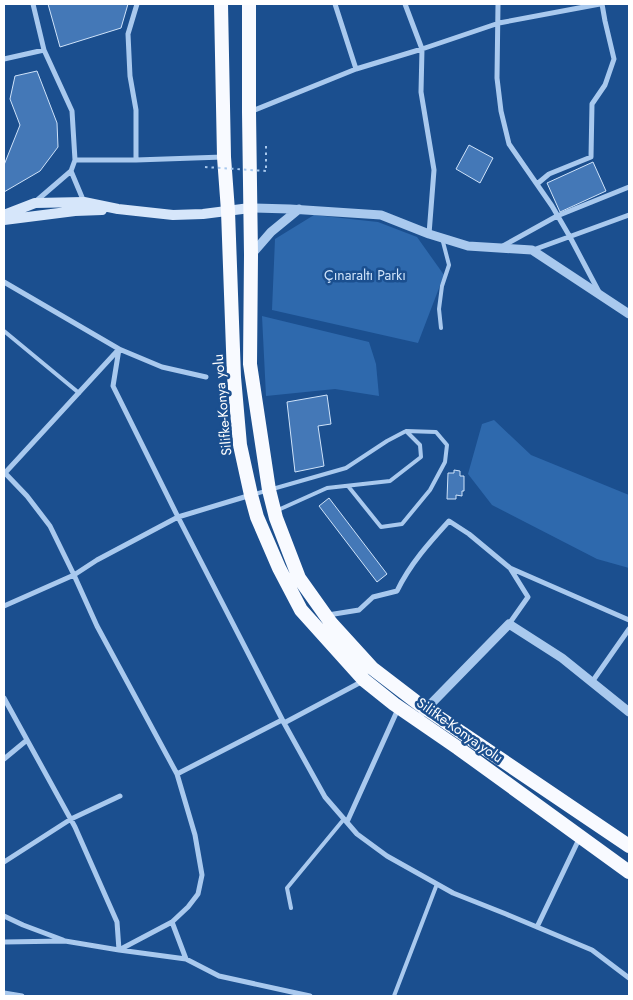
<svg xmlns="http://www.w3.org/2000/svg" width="633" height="1000" viewBox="0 0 633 1000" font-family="Jost,sans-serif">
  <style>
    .green { fill: #2e69ad }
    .building { fill: #4478b7; stroke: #cfe3fa }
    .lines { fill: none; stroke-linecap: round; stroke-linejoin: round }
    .path { stroke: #a9c9ee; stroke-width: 2; stroke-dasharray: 2.5 4; stroke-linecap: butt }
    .service { stroke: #a9c9ee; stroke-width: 4 }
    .minor { stroke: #a9c9ee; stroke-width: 5 }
    .tertiary { stroke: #a9c9ee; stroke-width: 9 }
    .secondary { stroke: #d6e6fa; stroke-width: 10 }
    .trunk { stroke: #f8faff; stroke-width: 14 }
    .path-bridge { stroke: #a9c9ee; stroke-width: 2; stroke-dasharray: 2.5 4; stroke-linecap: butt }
    .labels { text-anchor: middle; stroke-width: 5; stroke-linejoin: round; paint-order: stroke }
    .park-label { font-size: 14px; fill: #cfe3fa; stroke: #1b4f8f }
    .street-label { font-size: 14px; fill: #fff; stroke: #1b4f8f }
  </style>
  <rect width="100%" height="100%" fill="#1b4f8f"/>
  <path class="green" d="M 314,215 L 378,222 L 417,237 L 444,275 L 418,343 L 272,310 L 275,239 Z
    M 262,316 L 369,342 L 376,364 L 379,396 L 335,389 L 266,396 Z
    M 494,420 L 531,455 L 629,495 L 629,568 L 597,559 L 492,505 L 468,474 L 482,424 Z"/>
  <path class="building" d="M 48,4 L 128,4 L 121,28 L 60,47 Z
    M 37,71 L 57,123 L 58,147 L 40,171 L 4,192 L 4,165 L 20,125 L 10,99 L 15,76 Z
    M 469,145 L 493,158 L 480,183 L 456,169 Z
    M 593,162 L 606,191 L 560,212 L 547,183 Z
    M 327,395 L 331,424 L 318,426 L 324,466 L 295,472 L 287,402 Z
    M 454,470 L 460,471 L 460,476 L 464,476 L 464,491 L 462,491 L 462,496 L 456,495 L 456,499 L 447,499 L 448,473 L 454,473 Z
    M 329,498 L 387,574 L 377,582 L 319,506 Z"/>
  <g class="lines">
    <path class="path" d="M 266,146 L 266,171"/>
    <path class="service" d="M 441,328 L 439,309 L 442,286 L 449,265 L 442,238
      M 4,331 L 79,393
      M 348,486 L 381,527 L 402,524 L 430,490 L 445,462 L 447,445 L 436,432 L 406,431
      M 255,494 L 346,468 L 387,441 L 406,431 L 420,445 L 421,457 L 390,481 L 327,488 L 278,510
      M 291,908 L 287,888 L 344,819
      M 394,996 L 437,884"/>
    <path class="minor" d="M 33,4 L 44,50 L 72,111 L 75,160 L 71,171 L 35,202
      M 137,4 L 128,34 L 130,76 L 136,110 L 136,160 L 223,157
      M 335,4 L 356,69
      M 405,4 L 422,49 L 421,92 L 434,170 L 429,234
      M 498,4 L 497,78 L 501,111 L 509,144 L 552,206 L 570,237 L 599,292
      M 4,59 L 44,50
      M 252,111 L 356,69 L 422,49 L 499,23 L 600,4
      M 75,160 L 136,160
      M 71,171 L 84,202
      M 537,184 L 549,174 L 591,157 L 592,104 L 605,85 L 614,59 L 605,21 L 602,4
      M 503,246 L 557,216 L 629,187
      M 533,250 L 629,215
      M 4,282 L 119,349 L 113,386 L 178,517 L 284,723 L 325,797 L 357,834 L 387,856 L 453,893 L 506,914 L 592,950 L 629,978
      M 4,474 L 119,349 L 162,367 L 206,377
      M 510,568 L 629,620
      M 4,606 L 74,575 L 50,526 L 27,496 L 4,472
      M 328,615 L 359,610 L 373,597 L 397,591 C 410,564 429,543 449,521 L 469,534 L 510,568 L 528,597 L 509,624
      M 592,682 L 629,629
      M 4,698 L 75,827 L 117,922 L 119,950 L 186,959 L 219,976 L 310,996
      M 284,723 L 363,681
      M 4,759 L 27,740
      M 177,774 L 282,720
      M 347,822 L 398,709
      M 4,862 L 71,819 L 120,796
      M 4,916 L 23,925 L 63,940
      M 172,922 L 186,959
      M 537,927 L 580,837
      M 4,942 L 65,941 L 119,950 L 172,922 L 188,907 L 198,894 L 202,875 L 195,835 L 177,774 L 97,626 L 74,575 L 97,560 L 178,517 L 251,495
      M 4,993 L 22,996"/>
    <path class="tertiary" d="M 250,208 L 290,209 L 381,215 L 429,234 L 468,246 L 532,250 L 629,314
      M 251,255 L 271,232 L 299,209
      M 423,712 L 509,624 L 562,658 L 629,712"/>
    <path class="secondary" d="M 4,215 L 35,203 L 84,202 L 118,209 L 173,215 L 203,214 L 250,208
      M 4,220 L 75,211 L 102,210"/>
    <path class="trunk" d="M 221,4 L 224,157 L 228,211 L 234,377 L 240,445 L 251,495 L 257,517 L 279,568 L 301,610 L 364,680 L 394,704 L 458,748 L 629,872
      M 249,4 L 249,112 L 251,255 L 250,364 L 269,490 L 276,518 L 299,578 L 331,623 L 372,668 L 419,704 L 629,846"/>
    <path class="path-bridge" d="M 205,167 L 266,171"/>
  </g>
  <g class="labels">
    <g class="park-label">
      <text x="365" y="280">Çınaraltı Parkı</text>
    </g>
    <g class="street-label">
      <text transform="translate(222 405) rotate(-95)" y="5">Silifke-Konya yolu</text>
      <text transform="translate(460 730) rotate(35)" y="5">Silifke-Konya yolu</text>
    </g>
  </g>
  <rect width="633" height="1000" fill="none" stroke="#ffffff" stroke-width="10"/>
</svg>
